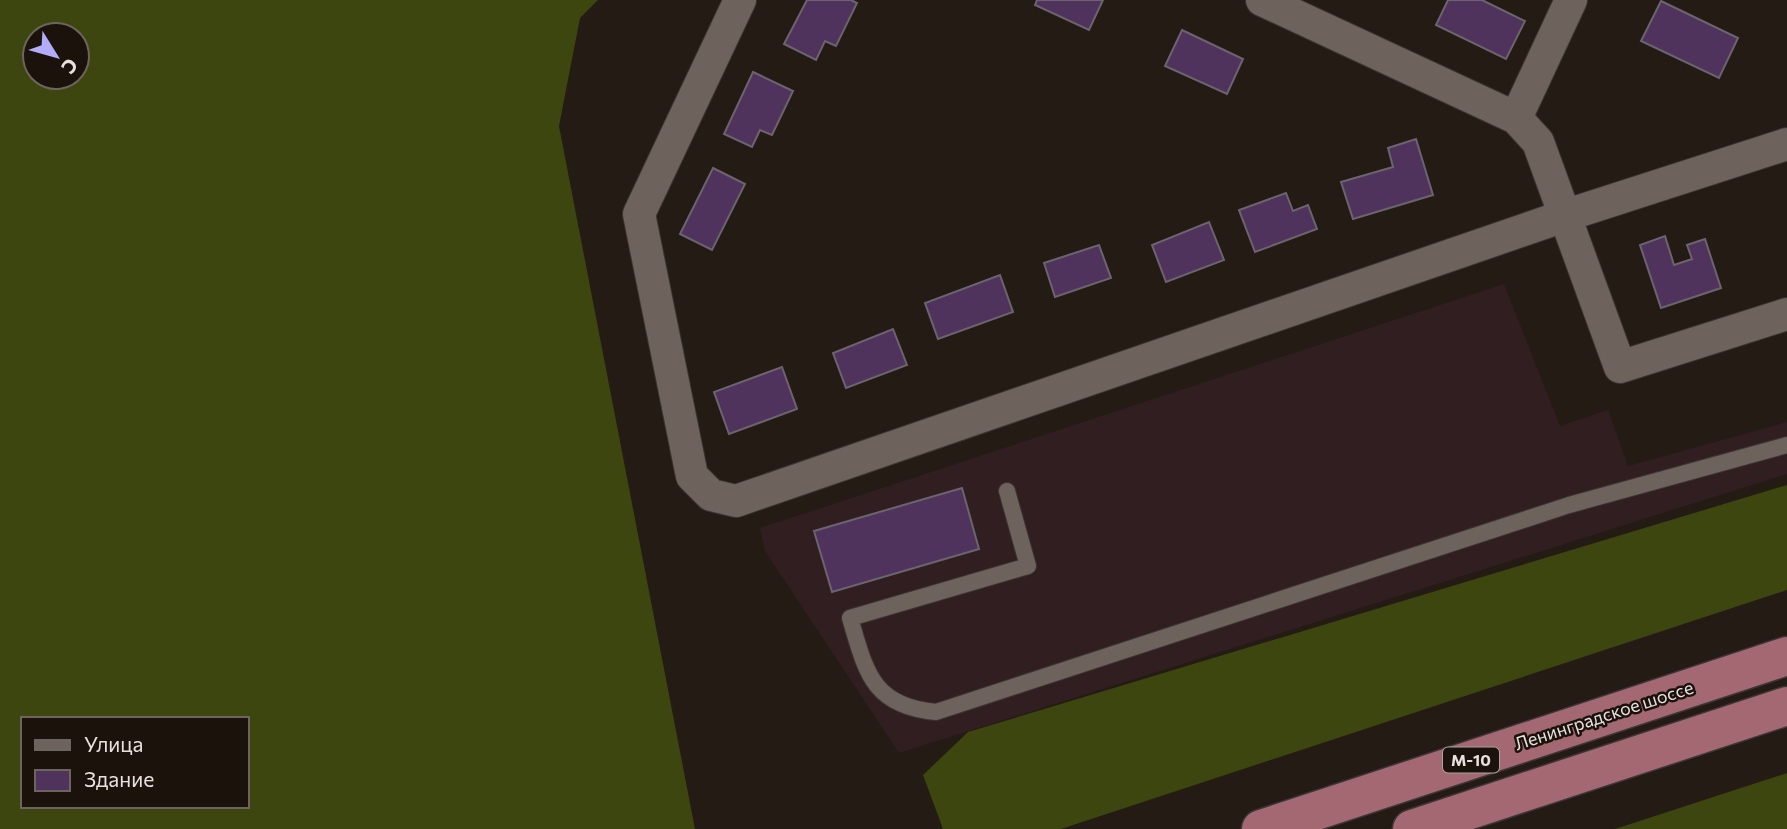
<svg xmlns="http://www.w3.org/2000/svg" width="1787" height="829" viewBox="0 0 1787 829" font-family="Commissioner,sans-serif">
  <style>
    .industrial { fill: #311e20 }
    .forest { fill: #3c460e; fill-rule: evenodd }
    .building { fill: #50335d; stroke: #6b646e; stroke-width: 2 }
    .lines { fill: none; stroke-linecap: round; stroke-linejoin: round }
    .service-casing { stroke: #3d3633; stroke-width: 18 }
    .minor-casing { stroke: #3d3633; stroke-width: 34 }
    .trunk-casing { stroke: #3d3633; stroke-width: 41 }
    .service { stroke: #6e635c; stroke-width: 16 }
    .minor { stroke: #6e635c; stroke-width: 32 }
    .trunk { stroke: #a36872; stroke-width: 38 }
    .labels { text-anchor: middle; stroke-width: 5; stroke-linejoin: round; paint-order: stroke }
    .shield { fill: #1b120c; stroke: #aaa29e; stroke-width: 2 }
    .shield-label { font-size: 16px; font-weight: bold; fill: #e7e0dc }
    .street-label { font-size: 18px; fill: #e7e0dc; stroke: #1b120c }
  </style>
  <rect width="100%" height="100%" fill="#241b15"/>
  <path class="industrial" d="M 1504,284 L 1560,426 L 1608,410 L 1628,466 L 1787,422 L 1787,474 L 899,753 L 765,551 L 760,528 Z"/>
  <path class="forest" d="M 0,0 L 598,0 L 580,18 L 559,126 L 695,829 L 0,829 ZM 35,35 L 77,35 L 77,77 L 35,77 ZM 23,719 L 247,719 L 247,806 L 23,806 Z
    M 1787,485 L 1787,590 L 1061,829 L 943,829 L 923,775 L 968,732 Z
    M 1787,773 L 1787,829 L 1615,829 Z"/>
  <path class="building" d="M 807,0 L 851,0 L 857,3 L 836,46 L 825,41 L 816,60 L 784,44 Z
    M 1037,0 L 1103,0 L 1089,30 L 1035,5 Z
    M 1448,0 L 1482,0 L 1525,21 L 1506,59 L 1436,25 Z
    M 1661,1 L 1738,38 L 1719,78 L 1641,41 Z
    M 1182,30 L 1243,59 L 1227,94 L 1165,66 Z
    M 753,72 L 793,91 L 772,135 L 760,130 L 752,147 L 724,134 Z
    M 1416,139 L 1433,195 L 1353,219 L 1341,182 L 1393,167 L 1388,148 Z
    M 713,168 L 745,184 L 712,250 L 680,234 Z
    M 1286,193 L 1293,211 L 1308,205 L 1317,229 L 1255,252 L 1239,210 Z
    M 1209,222 L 1224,260 L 1166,282 L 1152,245 Z
    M 1665,236 L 1674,265 L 1692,259 L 1687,245 L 1705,239 L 1721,288 L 1661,308 L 1640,245 Z
    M 1099,245 L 1111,278 L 1055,297 L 1044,263 Z
    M 1000,275 L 1013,312 L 938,339 L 925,303 Z
    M 893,329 L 907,365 L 846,388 L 833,353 Z
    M 782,367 L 797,409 L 729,434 L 714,392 Z
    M 962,488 L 979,549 L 832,592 L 814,531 Z"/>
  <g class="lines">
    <g class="service-casing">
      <path id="service" d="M 1007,491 L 1028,566 L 850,618 C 866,672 872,706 936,712 L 1569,505 L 1787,445"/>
    </g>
    <g class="minor-casing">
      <path id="minor" d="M 740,0 L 639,214 L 692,476 L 711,495 L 736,501 L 1567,215 L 1787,144
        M 1262,0 L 1516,118 L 1538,142 L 1620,367 L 1787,314
        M 1516,118 L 1571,0"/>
    </g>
    <g class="trunk-casing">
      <path id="trunk" d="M 1261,829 L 1787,656
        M 1412,829 L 1787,706"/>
    </g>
    <use href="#service" class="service"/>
    <use href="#minor" class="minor"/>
    <use href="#trunk" class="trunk"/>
  </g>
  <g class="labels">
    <rect class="shield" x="1443" y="747.5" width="56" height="25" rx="5"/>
    <g class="shield-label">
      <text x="1471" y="766">М-10</text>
    </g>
    <g class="street-label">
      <text transform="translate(1604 716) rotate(-18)" y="6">Ленинградское шоссе</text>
    </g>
  </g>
  <rect x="21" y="717" width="228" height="91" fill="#1b120c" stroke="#6d645f" stroke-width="2"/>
  <rect x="35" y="740" width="35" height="10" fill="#6e635c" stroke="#6d645f" stroke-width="2"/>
  <text x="84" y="752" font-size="21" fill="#e7e0dc">Улица</text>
  <rect x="35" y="770" width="35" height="21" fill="#50335d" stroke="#6d645f" stroke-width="2"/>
  <text x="84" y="787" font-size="21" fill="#e7e0dc">Здание</text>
  <g transform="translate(56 56) rotate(127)"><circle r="33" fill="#1b120c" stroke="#6d645f" stroke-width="2"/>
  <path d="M0-5L12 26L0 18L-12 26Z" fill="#b1adfa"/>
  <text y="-10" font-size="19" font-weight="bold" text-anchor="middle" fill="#e7e0dc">С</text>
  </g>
</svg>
